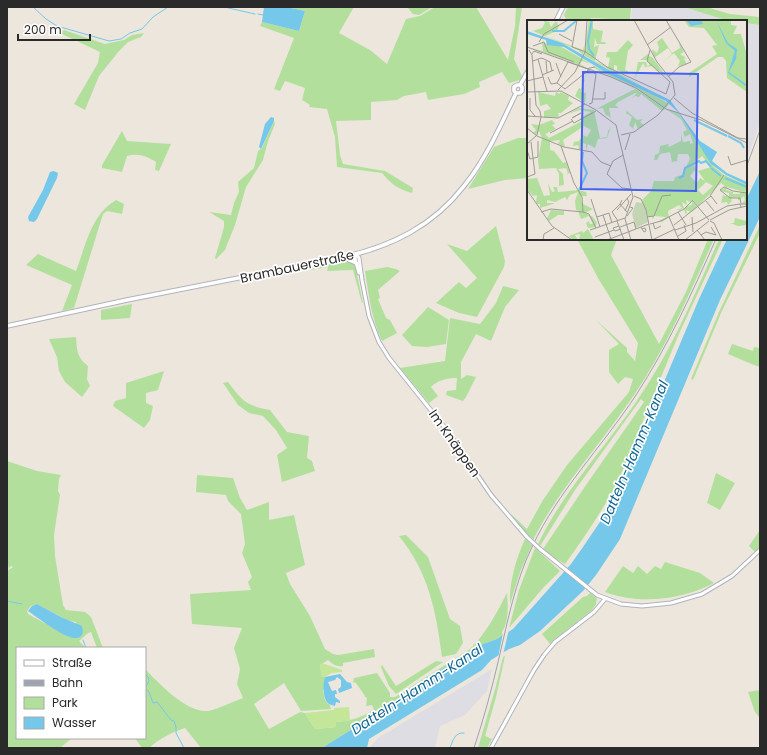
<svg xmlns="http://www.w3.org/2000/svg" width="767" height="755" viewBox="0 0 767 755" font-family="Poppins,sans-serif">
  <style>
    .industrial { fill: #dfdde4 }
    .green { fill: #b2e09c; fill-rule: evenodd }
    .pitch { fill: #c4e698 }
    .water { fill: #75c8e9 }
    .pier { fill: #ece6dd }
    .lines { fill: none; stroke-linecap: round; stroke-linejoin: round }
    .stream { stroke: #75c8e9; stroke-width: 1 }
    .tertiary-casing { stroke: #b0b3bd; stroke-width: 5 }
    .secondary-casing { stroke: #b0b3bd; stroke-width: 5.5 }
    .tertiary { stroke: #fff; stroke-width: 3 }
    .secondary { stroke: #fff; stroke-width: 3.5 }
    .rail { stroke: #a0a3b4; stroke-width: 1 }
    .tertiary-bridge-casing { stroke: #b0b3bd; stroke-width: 5; stroke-linecap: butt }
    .tertiary-bridge { stroke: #fff; stroke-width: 3 }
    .labels { text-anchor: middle; stroke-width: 3.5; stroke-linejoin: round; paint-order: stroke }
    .street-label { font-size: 13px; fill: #2a2a2a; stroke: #fff }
    .water-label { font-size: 14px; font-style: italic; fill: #146695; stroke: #fff }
    .inset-river { fill: none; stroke: #75c8e9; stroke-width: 2 }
    .inset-road { fill: none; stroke: #9e9b95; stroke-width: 1 }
    .view { fill: #4562f1; fill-opacity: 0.15; stroke: #4562f1; stroke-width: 2 }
    .inset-edge { fill: none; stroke: #2a2a2a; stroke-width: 2 }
  </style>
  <rect width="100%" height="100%" fill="#ece6dd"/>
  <path class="industrial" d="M 632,7 L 684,7 L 722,19 L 734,21 L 634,21 L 631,17 Z
    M 746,23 L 760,25 L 760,123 L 746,162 Z
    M 492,669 L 487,691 L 465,715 L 440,726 L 435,748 L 369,748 L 378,738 Z"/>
  <path class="green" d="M 286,7 L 354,7 L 339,33 L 370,50 L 387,64 L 406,19 L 420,16 L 435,7 L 476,7 L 508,60 L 515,26 L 516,7 L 522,7 L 514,59 L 522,76 L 520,80 L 509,83 L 502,72 L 479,82 L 480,87 L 464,94 L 428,100 L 426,92 L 404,96 L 397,100 L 371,102 L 371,120 L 336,121 L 340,155 L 343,164 L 385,171 L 413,188 L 412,193 C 398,189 391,184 382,173 L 337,167 L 335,137 L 327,109 L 309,107 L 310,105 L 302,100 L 305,88 L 285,81 L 280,91 L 274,89 L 294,38 L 260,26 L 262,22 L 299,31 L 305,11 Z
    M 407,7 L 432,7 L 419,15 L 413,14 Z
    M 568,7 L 631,7 L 630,20 L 591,18 L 590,21 L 567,21 L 564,15 Z
    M 684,7 L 706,7 L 730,14 L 760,17 L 760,25 L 746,23 L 746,21 L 722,19 Z
    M 64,30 L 105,44 L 124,40 L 132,35 L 144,33 L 141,37 L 128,42 L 119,51 L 99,76 L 85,110 L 74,104 L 98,63 L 100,52 L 60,33 Z
    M 274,121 L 275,124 L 268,141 L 263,160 L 246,187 L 235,225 L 225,250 L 216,259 L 215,258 L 224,227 L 224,221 L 209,212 L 231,215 L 234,203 L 239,192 L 238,182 L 254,168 L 258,151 L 262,148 Z
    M 122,131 L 127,141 L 171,144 L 159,171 L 155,170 L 156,162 C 146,156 139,153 127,156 L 122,172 L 102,168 L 102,165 Z
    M 518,138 L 528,138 L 528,178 L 505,180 L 468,189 L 494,147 Z
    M 116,200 L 124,204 L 122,214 L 107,211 L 103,214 L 74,308 L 62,311 L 72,285 L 26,265 L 38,254 L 76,271 C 86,245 91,215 116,200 Z
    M 760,225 L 760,233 L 721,313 L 693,380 L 691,379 L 719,312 Z
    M 496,226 L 505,261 L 504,267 L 477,317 L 459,313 L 436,303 L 459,282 L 466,288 L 477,278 L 447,244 L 467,251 Z
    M 577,239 L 617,239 L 611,255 L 659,344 L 686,292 L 708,239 L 714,239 C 690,293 667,346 634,395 C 601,444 560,487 533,540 L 518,524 L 511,514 L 527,529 L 543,500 L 567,465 L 629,392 L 633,379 L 625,377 L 618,384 L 609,372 L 609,350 L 619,344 L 596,320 L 627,348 L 627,352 L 635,361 L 638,343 L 598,278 Z
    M 719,239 L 723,239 L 678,336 L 617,484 C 601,512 584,538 565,564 L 554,558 L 543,549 L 586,485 L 644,402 L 641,399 L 575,490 L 540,546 L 538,544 C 564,490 605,448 638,399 C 672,350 695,294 719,239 Z
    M 339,262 L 350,262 L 355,265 L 363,303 L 362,303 L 353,270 L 327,271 L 328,267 L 310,270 L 310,268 Z
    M 387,267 L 396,269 L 400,271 L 378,290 L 380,298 L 378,299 L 386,318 L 390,320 L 397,333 L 382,341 C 371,317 369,296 365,271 Z
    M 503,286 L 519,290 L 505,307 L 491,341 L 476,334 L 461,362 L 461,379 L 467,375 L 476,377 L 466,397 L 463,401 L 446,395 L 447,391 L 456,390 L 457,378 C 447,378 438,380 431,387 L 438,396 L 429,403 L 400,368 L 445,361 L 450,318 L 480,324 L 496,303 Z
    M 132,304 L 130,318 L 101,320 L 101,310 Z
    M 428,307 L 449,320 L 446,344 L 427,347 L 412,346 L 402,335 Z
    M 76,337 C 77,351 77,357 88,366 L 87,379 L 90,386 L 82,397 L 65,382 L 59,371 L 57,357 L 49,339 Z
    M 732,344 L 753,351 L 754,347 L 760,348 L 760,367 L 754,365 L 728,354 Z
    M 164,371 L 158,390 L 146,393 L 146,403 L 153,406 L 150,420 L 144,428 L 113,406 L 115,401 L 126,398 L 126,383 Z
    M 228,382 C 242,401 247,406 270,410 L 287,432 L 309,436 L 307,458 L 312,461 L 315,471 L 282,482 L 277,455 L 287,448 L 276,430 L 263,416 L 249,413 L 238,405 L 223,383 Z
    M 7,461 L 37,471 L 61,475 L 59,479 L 58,491 L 60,495 L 54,535 L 55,556 L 63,605 L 66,610 L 85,612 L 91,617 L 103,648 L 97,648 L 91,632 L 88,633 L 79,641 L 86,648 L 17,648 L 17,738 L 72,738 L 60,748 L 7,748 L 7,571 L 13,567 L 11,566 L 7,570 L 9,567 L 7,566 ZM 37,604 L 67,620 L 76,622 L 77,638 L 70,637 L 28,614 L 27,611 L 31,606 Z
    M 716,473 L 735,483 L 720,510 L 707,503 Z
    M 197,475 L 233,478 L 240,498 L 247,510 L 269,502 L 269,520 L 294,515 L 305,565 L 286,573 L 290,584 L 310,616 L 325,649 L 333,654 L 338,655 L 374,649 L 375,657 L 343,663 L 343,666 C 337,667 332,664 328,660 L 320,665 L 322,676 L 325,677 L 324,689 L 323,690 C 324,696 324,702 330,705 L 331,709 L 301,711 L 284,683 L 254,704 L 269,729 L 300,712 L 305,713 L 315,729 L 336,727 L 336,722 C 350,721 362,718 374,709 L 372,705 L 366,706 L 367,698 L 364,696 L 365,696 L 356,683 L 353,682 L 354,678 L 377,673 L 390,693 L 390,697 L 395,697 L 470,649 C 486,634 497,612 507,593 C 508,605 509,622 502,632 L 503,636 L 497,639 L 480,645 L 472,652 L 428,677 L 381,711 L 322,748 L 201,748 L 185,728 C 172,732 159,739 149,748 L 142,748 L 135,738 L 145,738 L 145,669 C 159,683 186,713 208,711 C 216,710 234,701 243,698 L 237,684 L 240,669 L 234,648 L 242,628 L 192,624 L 190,594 L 251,590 L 248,582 L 252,577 L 242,553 L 245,544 L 241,514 L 228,501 L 226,495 L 196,492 Z
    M 760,530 L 760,547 L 755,552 L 749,546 Z
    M 406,535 L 428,557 L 450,619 L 460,626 L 463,643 L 456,654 L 442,657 C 436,611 429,573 399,536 Z
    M 525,539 L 532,545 L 520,572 L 510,604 C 509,582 516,559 525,539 Z
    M 535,548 L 560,571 L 543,588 L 509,628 L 519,590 Z
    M 665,562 L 700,573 L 714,583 C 682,600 639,605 605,592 L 623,566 L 633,573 L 638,566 L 647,574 L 655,566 L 661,569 Z
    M 590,593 L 597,598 L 596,604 L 592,610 L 555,639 L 550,644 L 542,634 L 583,597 L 587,596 Z
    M 505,656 L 496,697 L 485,736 L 492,739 L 487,748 L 478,748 L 496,686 L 503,657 Z
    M 436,661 L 443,662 L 396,694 L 389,686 L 381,667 L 382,665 L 396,686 Z
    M 760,690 L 760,718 L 755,712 L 748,692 Z"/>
  <path class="pitch" d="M 322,663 L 342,670 L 342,672 L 331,673 L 325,677 L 322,677 L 320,665 Z
    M 349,707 L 350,721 L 336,722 L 336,727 L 315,729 L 305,713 L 334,710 L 334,708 Z"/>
  <path class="water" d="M 264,7 L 286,7 L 305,11 L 299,31 L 262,22 Z
    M 271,117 L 274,118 L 274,121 L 261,149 L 259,147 L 265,124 Z
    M 54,171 L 58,173 L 57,178 L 37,219 L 34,222 L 29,221 L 28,217 L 43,190 L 50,172 Z
    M 760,171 L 760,217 L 720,300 L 620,539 L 596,575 L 583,591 L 540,631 L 520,645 L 509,649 L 491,660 L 482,670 L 369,739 L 367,748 L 322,748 L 381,711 L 428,677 L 472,652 L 480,645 L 497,639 L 513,629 L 571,564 L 583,547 L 604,516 L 623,479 L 699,299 L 727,239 L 746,239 L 746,200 Z
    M 37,604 L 61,617 L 82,626 L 83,632 C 82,635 80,638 77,638 C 66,640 37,617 28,611 L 32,606 Z
    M 340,674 L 347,682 L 351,683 L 352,688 L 339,693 L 338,689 L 341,687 L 341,680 L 337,677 L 335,680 L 328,682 L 331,689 L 332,691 L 336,690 L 337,694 L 335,694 L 335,697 L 340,701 L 340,703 L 336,702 L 335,706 C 333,705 330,705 329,704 C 322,699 323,683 325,677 Z"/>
  <path class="pier" d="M 509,629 L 503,655 L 498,658 L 503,633 Z"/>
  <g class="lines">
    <path class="stream" d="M 33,7 L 46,19 L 57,26 L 109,41 L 121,39 L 130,33 L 142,29 L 153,17 L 168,7
      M 224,7 L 255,14
      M 258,14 L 263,15
      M 7,601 L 22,604
      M 83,640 L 86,648
      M 145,674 L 148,677 L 149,681 L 145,688
      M 145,689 L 149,692 L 153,703 L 157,702 L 171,720 L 174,721 L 176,727 L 176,733 L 184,748
      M 450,748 C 453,740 455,732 464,733"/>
    <g class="tertiary-casing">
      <path id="tertiary" d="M 356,254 L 359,258 L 362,280 L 369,316 L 379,342 L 389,358 L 446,429 L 491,495 L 527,537
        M 356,254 L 355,259 L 359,273
        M 540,549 L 597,595 L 621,604 L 642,606 L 671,603 L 702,594 L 732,576 L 760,550
        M 491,748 L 534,670 L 544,655 L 555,642 L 594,612 L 605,599"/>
    </g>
    <g class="secondary-casing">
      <path id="secondary" d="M 556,21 L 563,7
        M 520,85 L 528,71
        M 516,93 L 514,91 L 514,87 L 517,85 L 520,85
        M 516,93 L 520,93 L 522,91 L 522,87 L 520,85
        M 345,258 L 356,263
        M 7,326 L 127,300 L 344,257 C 392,246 433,226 464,186 C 486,159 501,125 516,93"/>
    </g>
    <use href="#tertiary" class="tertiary"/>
    <use href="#secondary" class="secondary"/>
    <path class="rail" d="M 746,168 L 760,130
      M 474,748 C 484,718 492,688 499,658 C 508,620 515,582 532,547 C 558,491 602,447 636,395 C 668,346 692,293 716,239"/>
    <g class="tertiary-bridge-casing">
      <path id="tertiary-bridge" d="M 527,537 L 540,549"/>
    </g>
    <use href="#tertiary-bridge" class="tertiary-bridge"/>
  </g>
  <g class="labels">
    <g class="street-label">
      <text transform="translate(297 266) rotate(-12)" y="5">Brambauerstraße</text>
      <text transform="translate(455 443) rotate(55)" y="5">Im Knäppen</text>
    </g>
    <g class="water-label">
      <text transform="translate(634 452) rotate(-67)" y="5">Datteln-Hamm-Kanal</text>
      <text transform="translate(417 689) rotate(-33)" y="5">Datteln-Hamm-Kanal</text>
    </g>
  </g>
  <g transform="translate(527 20)">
    <rect width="220" height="220" fill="#ece6dd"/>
    <path d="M 16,0 L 22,2 L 24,7 L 29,1 L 32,6 L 30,11 L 18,16 L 56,30 L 58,23 L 56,35 L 51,30 L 6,11 L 15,8 L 18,3 ZM 62,0 L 66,3 L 66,9 L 76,11 L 74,22 L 78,22 L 79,24 L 70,24 L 68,18 L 67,27 L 72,25 L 68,41 L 81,47 L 83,38 L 79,37 L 80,32 L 90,32 L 101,20 L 106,25 L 101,31 L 98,50 L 101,51 L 100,54 L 90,50 L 90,46 L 87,45 L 87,51 L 114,65 L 86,52 L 57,35 ZM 157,0 L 204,0 L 204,5 L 210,6 L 206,14 L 214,14 L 220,35 L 220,72 L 200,58 L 199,41 L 196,37 L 191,37 L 162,57 L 162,53 L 190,34 L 185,26 L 190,25 L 177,8 L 162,7 ZM 135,18 L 145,33 L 153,28 L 152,22 L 157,32 L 153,34 L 159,38 L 157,39 L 160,44 L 151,46 L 153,41 L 147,33 L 135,43 L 145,34 L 141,28 L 127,38 L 125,29 L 130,33 L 132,28 L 130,22 ZM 15,23 L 31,25 L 64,44 L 55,41 L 53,44 L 59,47 L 4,28 L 16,31 ZM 121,34 L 121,36 L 125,37 L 139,56 L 125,46 L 118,47 L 116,43 L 108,58 L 111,42 L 119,42 L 120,46 L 123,45 L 120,40 L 113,40 ZM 65,45 L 129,76 L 142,84 L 139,88 L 117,72 L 139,88 L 137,88 L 109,68 L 70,50 ZM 60,52 L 54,72 L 59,73 L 58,83 L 48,76 L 52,68 L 54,69 ZM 85,57 L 109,69 L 138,89 L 135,91 L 114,74 L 112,77 L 108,76 L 104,79 L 110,73 L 108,73 L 91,82 L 88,85 L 92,88 L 82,88 L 84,98 L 78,94 L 76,88 L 69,89 L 108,69 ZM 11,72 L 28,76 L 29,72 L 33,74 L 33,72 L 42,76 L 41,80 L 46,83 L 34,93 L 31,93 L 32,97 L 17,98 L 17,91 L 24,89 L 20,84 L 13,86 ZM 52,88 L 67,90 L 73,118 L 80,117 L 81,111 L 84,107 L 80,118 L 71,119 L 68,128 L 61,124 L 59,130 L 59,124 L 56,123 L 55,129 L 52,129 L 51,125 L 46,126 L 47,122 L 52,121 L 56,115 L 60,117 L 64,110 L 57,106 L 36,120 L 38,127 L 31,124 L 33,120 L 23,121 L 23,130 L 27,131 L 36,143 L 39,142 L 43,153 L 38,155 L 41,153 L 39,148 L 31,149 L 36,154 L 37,165 L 32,166 L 32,154 L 29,148 L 12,149 L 11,140 L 15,118 L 12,111 L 9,115 L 6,113 L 9,110 L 4,104 L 12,105 L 25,100 L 28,104 L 25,105 L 29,109 L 18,114 L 22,118 L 55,101 L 53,98 L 64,92 L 53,90 L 41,94 ZM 139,89 L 152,94 L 186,146 L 197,155 L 220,165 L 220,171 L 217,172 L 200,167 L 199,170 L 206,172 L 206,174 L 213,174 L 213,172 L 220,173 L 220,185 L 214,186 L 219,185 L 215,183 L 218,180 L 217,176 L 211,181 L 211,177 L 204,178 L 205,181 L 201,185 L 200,182 L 194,183 L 196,175 L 202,177 L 202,173 L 193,171 L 199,167 L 194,163 L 171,186 L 166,180 L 163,182 L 159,180 L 160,185 L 155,182 L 157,189 L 162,184 L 161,187 L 165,184 L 165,181 L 170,187 L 164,192 L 159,190 L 160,193 L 159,194 L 156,188 L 151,192 L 153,190 L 149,190 L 155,188 L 152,185 L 141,191 L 142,197 L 135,202 L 132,201 L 139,197 L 127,196 L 126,200 L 125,196 L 121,197 L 115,180 L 124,171 L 127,161 L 147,161 L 148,157 L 155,155 L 163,139 L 161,134 L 151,134 L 150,141 L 145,142 L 143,132 L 133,134 L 130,140 L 127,140 L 128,135 L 132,133 L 133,126 L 141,124 L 142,127 L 154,121 L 154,114 L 156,122 L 163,121 L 163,124 L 166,123 L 163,114 L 158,117 L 156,112 L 160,110 L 154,99 ZM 175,136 L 179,141 L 173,143 L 181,143 L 184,147 L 171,151 L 178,161 L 173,158 L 170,163 L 163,156 L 169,149 L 166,143 ZM 179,162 L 186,166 L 176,175 L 171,170 ZM 100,91 L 110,100 L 116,99 L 113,102 L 117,105 L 111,109 L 108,102 L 106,109 L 102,105 L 105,97 L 99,93 ZM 10,158 L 17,176 L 23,175 L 21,163 L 25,172 L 28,171 L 26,167 L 30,167 L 31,172 L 52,170 L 59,172 L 60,176 L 54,176 L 56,192 L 49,190 L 48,181 L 51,172 L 43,175 L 40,180 L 38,177 L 28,182 L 20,180 L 20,183 L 27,183 L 26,184 L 13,188 L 13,184 L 10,184 L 9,182 L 10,175 L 6,176 L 0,169 L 0,159 ZM 56,184 L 66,189 L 58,193 L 66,197 L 70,203 L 68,207 L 61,208 L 59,203 L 62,201 L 63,204 L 66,204 L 62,196 L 54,199 L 51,191 L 56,192 ZM 24,190 L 37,191 L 37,195 L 31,195 L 22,201 L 20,199 ZM 208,198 L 220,201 L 220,205 L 211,206 L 203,203 L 207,203 ZM 61,209 L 67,220 L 52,220 L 53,214 L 48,215 L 51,220 L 46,220 L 42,216 L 55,211 L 56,213 Z" fill="#b2e09c" fill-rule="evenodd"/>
    <path d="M 109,182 L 115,183 L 118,188 L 121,202 L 109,208 L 105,194 Z" fill="#c4d5b5"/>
    <path d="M 159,0 L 174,0 L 176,4 L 164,6 ZM 189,0 L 201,23 L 210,29 L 209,39 L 202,52 L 219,64 L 220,67 L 201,53 L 208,31 L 199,23 ZM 0,11 L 35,23 L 80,49 L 143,80 L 173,121 L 190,132 L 185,141 L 200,153 L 220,162 L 220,165 L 199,155 L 184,144 L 151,92 L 139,81 L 80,53 L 37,27 L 20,25 L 19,20 L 0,14 Z" fill="#75c8e9"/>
    <path class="inset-river" d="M 65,0 L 61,21 L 62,29 L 67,36M 25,11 L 37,11 L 49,1M 167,100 L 200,116M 201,116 L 214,123 L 217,128M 184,148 L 194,156M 152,158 L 156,156 L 158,148 L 172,141 L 174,143 L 179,141 L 184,147M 198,158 L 220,167M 52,170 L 60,153 L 55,141 L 56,132"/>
    <path class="inset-road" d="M 50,0 L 45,27 L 59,32 L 80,47 L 139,74 L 143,62 L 120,41 L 123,30M 139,0 L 164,42 L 152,47 L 141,57M 32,14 L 45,21M 12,22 L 17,14 L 41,0M 120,25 L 144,7M 6,26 L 17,22 L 21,32 L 47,42M 0,27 L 84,57 L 109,68 L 139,89 L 174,100 L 220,123M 5,34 L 7,31 L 15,34M 11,39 L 20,71M 6,41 L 14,38 L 17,39 L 23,42 L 25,51M 19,41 L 20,53M 29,43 L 34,57M 61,49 L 41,42 L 30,63 L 38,69 L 57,54 L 61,50 L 61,49 L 62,48 L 63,48 L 68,47M 61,50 L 69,54 L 65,83 L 62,84M 15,55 L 27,50M 21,57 L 24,64 L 30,63M 0,61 L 16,57M 31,70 L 48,52 L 58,32 L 60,0M 0,72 L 34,71 L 69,90 L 89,105 L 106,177 L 98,199 L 104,220M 3,78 L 3,90 L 8,96M 147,78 L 165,93 L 211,118 L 220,119M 66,79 L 78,79 L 78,72M 0,96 L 31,98 L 58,84M 45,98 L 54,93 L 45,98M 44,99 L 47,103 L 69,91M 0,108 L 10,116 L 37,127 L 65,132 L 74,142 L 84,146M 23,113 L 46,101M 94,115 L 107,112 L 131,95 L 148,75 L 146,62 L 130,42 L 107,0M 0,124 L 10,115 L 14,97 L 13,91 L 9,85 L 5,35 L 2,30M 34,126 L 47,163 L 55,177 L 56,192M 0,130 L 3,139 L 11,137 L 11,121M 98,130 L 103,114M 96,135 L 86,141 L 80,154 L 95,168 L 104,169M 201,136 L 204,145 L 220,140M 0,157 L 8,154 L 4,122M 0,170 L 25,206 L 45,220M 220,173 L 206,171 L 197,167 L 193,170 L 203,178 L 213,178 L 214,184 L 220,184M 107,176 L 114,179 L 119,190 L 125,220M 183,176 L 197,155M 64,179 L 73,207M 95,180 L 93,184 L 100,192M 166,181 L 182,200M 179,181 L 187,191M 157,189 L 166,180M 90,190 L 104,174M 98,191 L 102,182 L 100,178M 14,192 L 24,189 L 56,192 L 62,194 L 69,208M 151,192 L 159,205M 76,195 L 84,219M 100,196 L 106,188 L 103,187M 70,197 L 82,193 L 85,203M 120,197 L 127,196 L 135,176 L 144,175M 142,197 L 152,220M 165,197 L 166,212M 183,200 L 202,190 L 220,186M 90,201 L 97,220M 91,201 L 85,192 L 93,184M 183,201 L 187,203 L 195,220M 126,203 L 128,209 L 134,206M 123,204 L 134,201 L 157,189M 147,205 L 184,176 L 190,184M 92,206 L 86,208 L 88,211 L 94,209M 93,207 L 107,202 L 109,209M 114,207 L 115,209 L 117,212 L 119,211 L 118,208 L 115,209M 63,210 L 98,198M 148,210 L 169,203 L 200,186 L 213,184 L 214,187M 170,210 L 178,220M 174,215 L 179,212 L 189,215 L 184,207M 151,216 L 159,211 L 157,205M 68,217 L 87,210M 16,220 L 17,214 L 27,208M 80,220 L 122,204M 125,220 L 148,209M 158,220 L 182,201"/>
    <path class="view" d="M 56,52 L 171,54 L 169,171 L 54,169 Z"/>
    <rect width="220" height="220" class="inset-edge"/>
  </g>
  <rect width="767" height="755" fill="none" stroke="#2a2a2a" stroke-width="16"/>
  <rect x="16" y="647" width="130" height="92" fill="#ffffff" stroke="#aaaaaa"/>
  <rect x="24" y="660" width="20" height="6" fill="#ffffff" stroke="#aaaaaa"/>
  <text x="52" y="667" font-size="12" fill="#2a2a2a">Straße</text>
  <rect x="24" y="680" width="20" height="6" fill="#a0a3b4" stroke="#aaaaaa"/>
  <text x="52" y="687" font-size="12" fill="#2a2a2a">Bahn</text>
  <rect x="24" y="697" width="20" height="12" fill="#b2e09c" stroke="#aaaaaa"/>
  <text x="52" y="707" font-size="12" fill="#2a2a2a">Park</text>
  <rect x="24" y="717" width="20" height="12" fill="#75c8e9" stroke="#aaaaaa"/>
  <text x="52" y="727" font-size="12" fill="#2a2a2a">Wasser</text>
  <path d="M18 34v6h72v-6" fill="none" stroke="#2a2a2a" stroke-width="2"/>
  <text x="24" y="34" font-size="12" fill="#2a2a2a" stroke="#ffffff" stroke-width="3" paint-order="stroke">200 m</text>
</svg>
